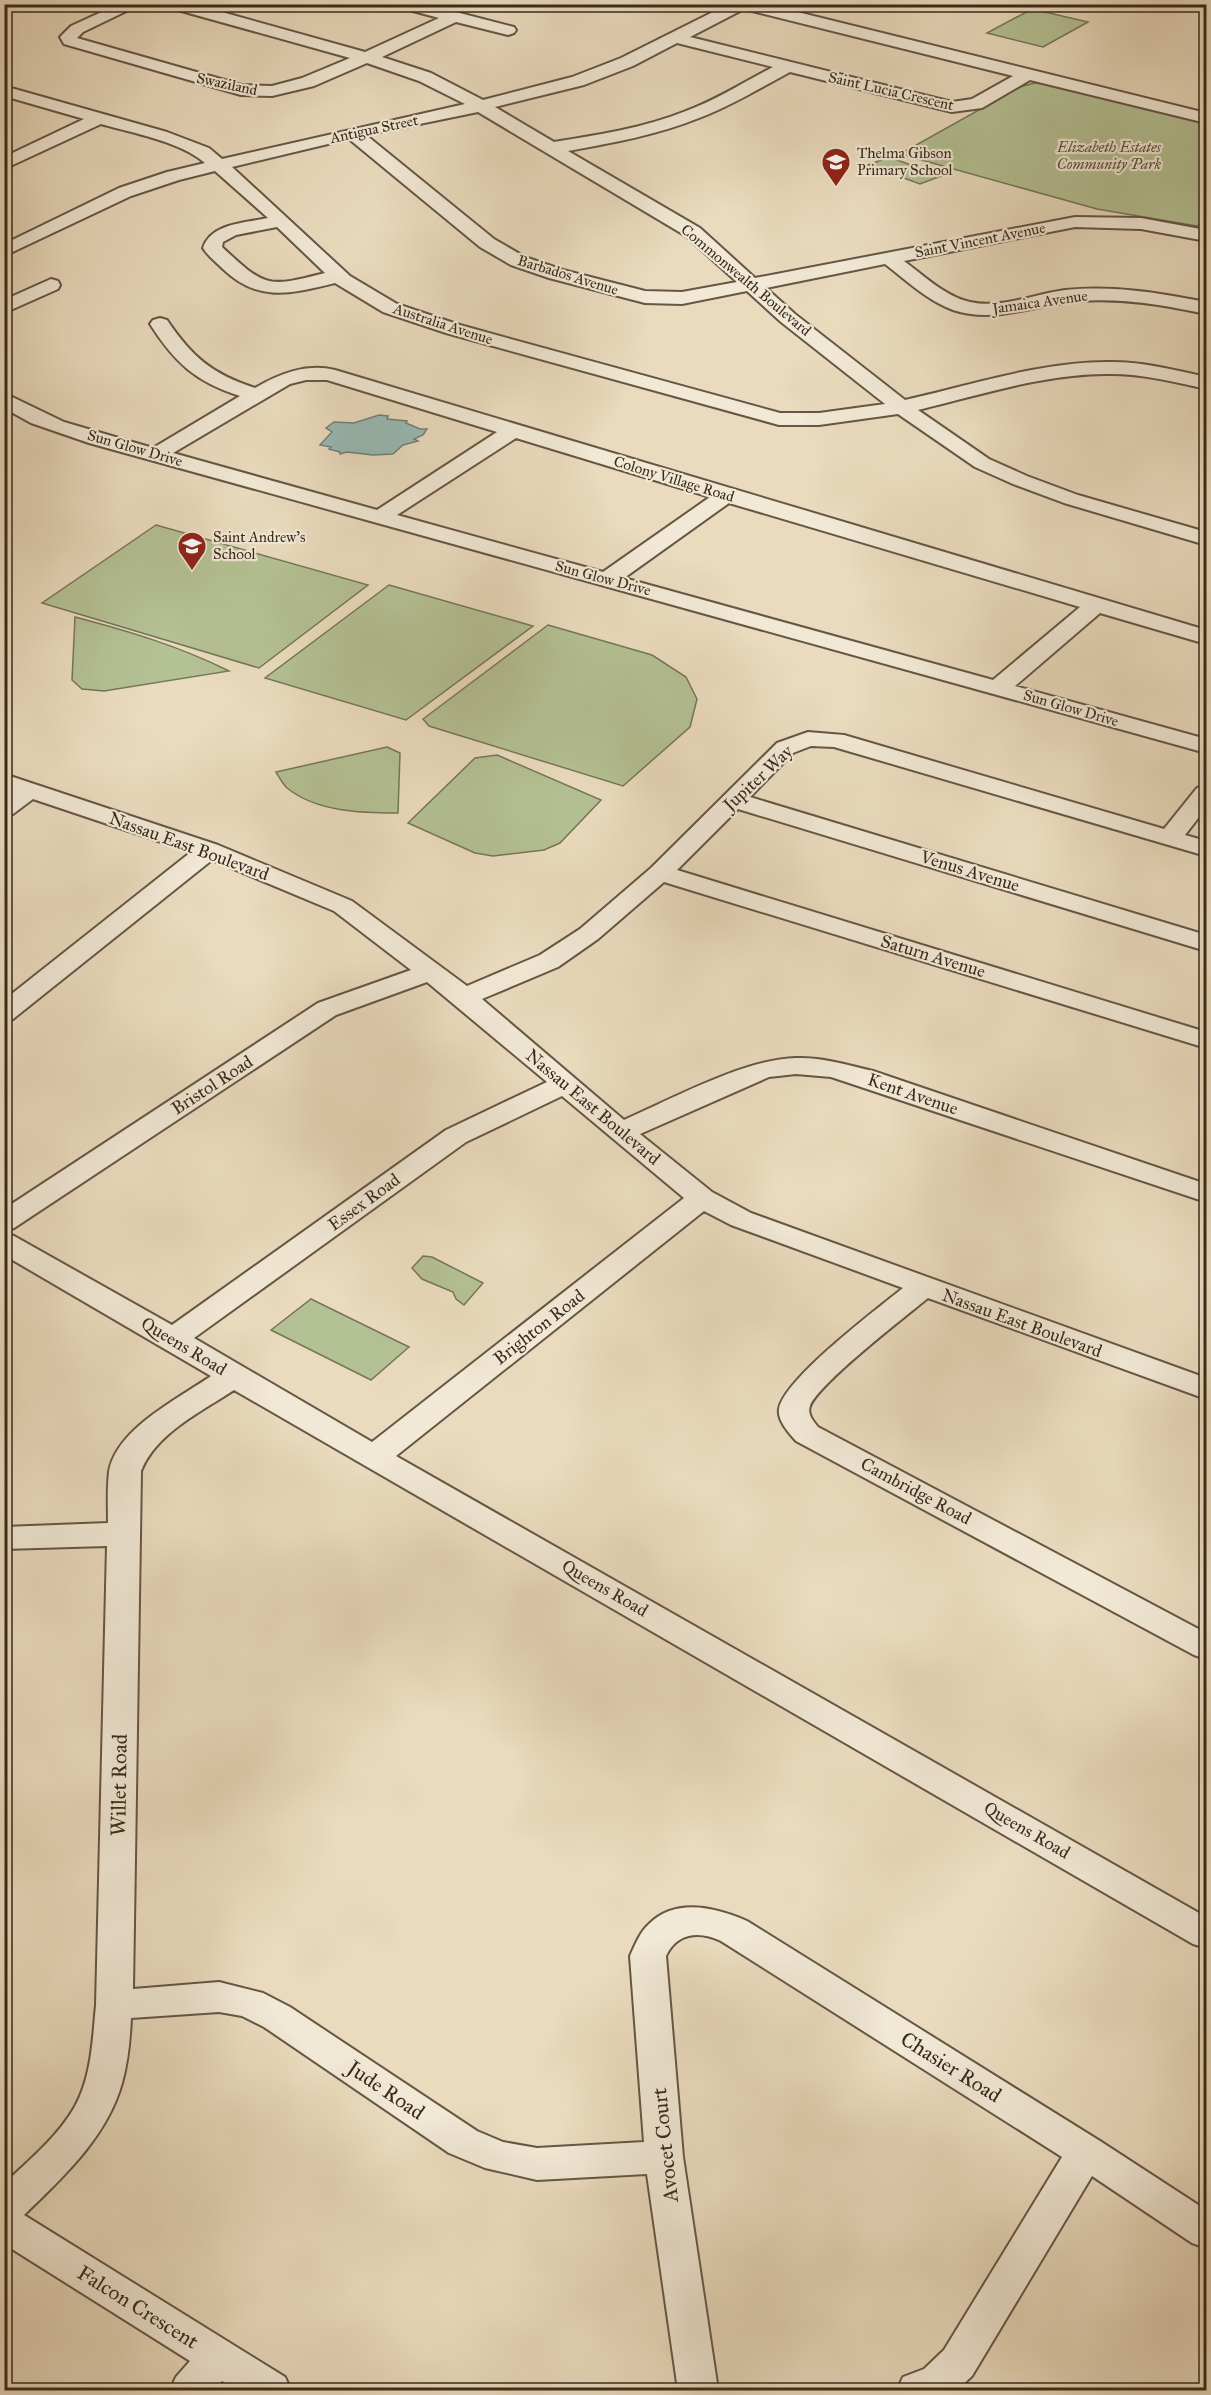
<svg xmlns="http://www.w3.org/2000/svg" width="1211" height="2395" viewBox="0 0 1211 2395" font-family="'IM FELL Great Primer',serif">
  <style>
    .green { fill: #b4c194; stroke: #767658; stroke-width: 1.5 }
    .water { fill: #98bab6; stroke: #728079; stroke-width: 1.5 }
    .lines { fill: none; stroke-linecap: round; stroke-linejoin: round }
    .minor-casing { stroke: #655645; stroke-width: 4 }
    .minor { fill: #f1e8d5; fill-rule: evenodd }
    .labels { text-anchor: middle; stroke-width: 4.5; stroke-linejoin: round; paint-order: stroke }
    .far-street-label { font-size: 15px; fill: #392a1d; stroke: #f1e8d5 }
    .far-park-label { font-size: 15px; font-style: italic; fill: #58503b; stroke: #f1e8d5 }
    .far-poi-label { font-size: 15px; fill: #392a1d; stroke: #f1e8d5; text-anchor: start }
    .street-label { font-size: 18px; fill: #392a1d; stroke: #f1e8d5 }
    .near-street-label { font-size: 21px; fill: #392a1d; stroke: #f1e8d5 }
  </style>
  <rect width="100%" height="100%" fill="#eadbbe"/>
  <filter id="stains"><feTurbulence type="fractalNoise" baseFrequency=".00333" numOctaves="4"/><feColorMatrix values="0 0 0 0 .2 0 0 0 0 .09 0 0 0 0 .02 0 0 0 .5 -.17"/></filter>
  <radialGradient id="worn" r=".72"><stop offset=".6" stop-color="#630" stop-opacity="0"/><stop offset="1" stop-color="#630" stop-opacity=".3"/></radialGradient>
  <path class="green" d="M 1032,9 L 1088,22 L 1043,47 L 987,33 Z
    M 1034,83 L 1053,85 L 1206,123 L 1206,220 L 1197,226 L 1097,209 L 900,154 L 1020,87 Z
    M 889,157 L 941,176 L 920,184 L 868,165 Z
    M 156,525 L 368,585 L 259,668 L 42,603 Z
    M 389,585 L 533,626 L 406,720 L 265,678 Z
    M 75,617 C 128,631 179,646 229,671 L 104,691 L 82,689 L 72,680 Z
    M 548,625 L 652,655 L 686,677 L 697,699 L 690,727 L 623,786 L 429,726 L 423,719 Z
    M 387,747 L 400,753 L 398,813 C 361,813 317,812 287,788 C 283,784 279,777 276,772 Z
    M 497,755 L 601,800 L 560,843 L 544,850 L 493,856 L 475,853 L 408,823 L 475,758 Z
    M 423,1256 L 432,1257 L 483,1283 L 464,1305 L 456,1299 L 453,1292 L 422,1279 L 412,1268 Z
    M 311,1299 L 409,1347 L 371,1380 L 271,1330 Z"/>
  <path class="water" d="M 379,415 L 388,416 L 387,419 L 407,421 L 406,423 L 420,429 L 427,429 L 423,435 L 414,439 L 418,441 L 403,445 L 393,454 L 373,455 L 347,452 L 340,454 L 340,452 L 329,449 L 331,447 L 320,445 L 332,432 L 326,428 L 334,422 L 354,423 Z"/>
  <g class="lines">
    <g class="minor-casing">
      <path id="minor" d="M 119,4 L 141,4 L 83,32 L 77,38 L 242,85 L 272,86 L 302,78 L 350,58 L 167,7 L 165,4 L 193,4 L 365,52 L 439,18 L 398,7 L 396,4 L 425,4 L 514,27 L 516,30 L 514,33 L 508,35 L 456,22 L 382,57 L 431,73 L 483,100 L 572,77 L 621,58 L 729,4 L 765,4 L 1206,113 L 1206,123 L 1030,80 L 982,108 L 952,112 L 790,72 C 760,88 731,106 699,118 C 657,135 612,143 568,151 L 700,228 L 755,278 L 1075,217 L 1141,218 L 1206,230 L 1206,241 L 1141,229 L 1075,227 L 904,261 C 923,275 946,297 970,302 C 1001,309 1034,294 1065,290 C 1113,285 1160,293 1206,302 L 1206,314 C 1164,305 1122,298 1079,301 C 1037,304 995,324 953,310 C 928,301 906,280 885,264 L 766,288 L 795,314 L 905,400 C 972,385 1042,361 1112,362 C 1144,362 1175,370 1206,377 L 1206,389 C 1175,382 1143,374 1111,374 C 1046,373 981,395 918,410 L 989,459 L 1027,476 L 1078,495 L 1206,532 L 1206,545 L 1064,503 L 1013,484 L 975,467 L 898,414 L 819,425 L 779,425 L 446,333 L 383,312 L 335,283 C 290,294 258,303 222,268 C 216,262 208,256 203,248 C 211,223 245,223 268,218 L 215,171 L 179,180 L 131,196 L 4,256 L 4,244 L 119,188 L 167,172 L 205,163 C 181,142 133,133 101,124 L 4,169 L 4,157 L 84,119 L 4,96 L 4,86 L 167,132 L 209,148 L 222,159 L 465,104 L 419,81 L 367,63 L 314,86 L 272,96 L 241,95 L 64,44 L 60,37 L 71,26 ZM 744,9 L 1013,76 L 972,99 L 952,102 L 690,37 ZM 677,43 L 773,67 C 744,82 716,100 686,111 C 643,128 599,135 554,142 L 495,107 L 584,85 L 633,66 ZM 478,112 L 686,236 L 737,282 L 682,292 L 645,291 L 563,270 L 525,257 L 494,239 L 366,135 ZM 349,139 L 480,247 L 511,265 L 549,278 L 645,303 L 682,304 L 747,291 L 781,322 L 885,404 L 819,413 L 780,413 L 460,325 L 397,304 L 350,276 L 232,167 ZM 277,227 L 325,273 C 267,288 265,287 222,247 L 223,242 L 236,235 Z
        M 51,279 L 58,281 L 60,285 L 58,289 L 4,313 L 4,300 Z
        M 160,318 L 167,320 C 192,357 212,374 255,388 C 279,374 306,363 335,370 L 1206,630 L 1206,644 L 1100,613 L 1015,686 L 1206,739 L 1206,753 L 89,443 L 31,423 L 4,408 L 4,393 L 64,422 L 153,448 L 240,396 C 196,382 175,363 150,324 L 153,320 ZM 306,380 L 327,380 L 497,432 L 377,510 L 173,453 L 290,384 ZM 516,438 L 710,497 L 603,572 L 397,515 ZM 729,503 L 1080,607 L 993,680 L 624,578 Z
        M 808,732 L 844,735 L 1164,829 L 1197,788 L 1206,786 L 1206,808 L 1185,835 L 1206,841 L 1206,856 L 834,747 L 811,746 L 793,753 L 750,797 L 1206,935 L 1206,951 L 738,809 L 677,870 L 1206,1032 L 1206,1048 L 664,882 L 598,939 L 558,967 L 482,999 L 624,1120 C 672,1099 745,1059 796,1058 C 822,1057 848,1065 873,1071 L 1206,1184 L 1206,1202 L 831,1077 L 796,1074 L 769,1077 L 640,1134 L 712,1192 L 751,1213 L 1206,1378 L 1206,1399 L 928,1298 C 906,1316 818,1384 810,1406 C 807,1414 813,1421 818,1427 L 1206,1633 L 1206,1659 L 1194,1655 L 796,1441 C 789,1433 777,1420 779,1409 C 784,1379 877,1309 903,1288 L 731,1225 L 704,1211 L 396,1456 L 1206,1917 L 1206,1948 L 1193,1944 L 234,1390 C 201,1412 156,1433 141,1471 L 133,1989 L 219,1982 L 263,1993 L 290,2007 L 477,2131 L 503,2142 L 537,2148 L 644,2142 L 630,1956 C 635,1945 640,1932 649,1924 C 676,1897 717,1908 747,1921 L 1100,2141 L 1206,2210 L 1206,2248 L 1192,2243 L 1092,2176 L 972,2376 L 957,2390 L 897,2390 L 903,2377 L 924,2369 L 944,2350 L 1062,2157 L 721,1941 C 700,1931 677,1932 666,1956 L 683,2157 L 718,2390 L 678,2390 L 647,2174 L 537,2180 L 485,2168 L 449,2153 L 264,2027 L 242,2016 L 219,2012 L 131,2018 C 130,2040 128,2062 122,2083 C 107,2137 63,2177 24,2215 L 285,2377 L 291,2390 L 237,2390 L 222,2381 L 215,2390 L 170,2390 L 176,2377 L 190,2361 L 4,2244 L 4,2184 C 30,2159 66,2130 80,2096 C 92,2068 93,2035 96,2005 L 107,1546 L 4,1549 L 4,1527 L 108,1523 C 108,1507 107,1489 109,1472 C 116,1429 178,1399 211,1376 L 4,1255 L 4,1233 L 14,1236 L 172,1325 L 446,1130 L 547,1082 L 427,982 L 336,1015 L 14,1228 L 4,1231 L 4,1209 L 318,1003 L 411,970 L 334,911 L 212,860 L 13,1019 L 4,1021 L 4,1000 L 191,852 L 33,799 L 13,814 L 4,816 L 4,797 L 12,792 L 4,789 L 4,774 L 218,845 L 352,901 L 467,986 L 540,955 L 580,929 L 651,868 L 777,743 ZM 562,1096 L 684,1198 L 372,1442 L 194,1338 L 466,1142 Z"/>
    </g>
    <use href="#minor" class="minor"/>
  </g>
  <defs>
    <g id="school-pin" transform="scale(1.5)"><path d="M0 17L-7.5 6A9.5 9.5 0 1 1 7.5 6Z" fill="#8f2418" stroke="#f1e8d5"/><path d="M0-5L7-2L0 1L-7-2ZM-4 1L0 2.5L4 1V4Q0 6-4 4Z" fill="#fff"/></g>
  </defs>
  <g fill-rule="evenodd">
    <use href="#school-pin" x="836" y="162"/>
    <use href="#school-pin" x="192" y="546"/>
  </g>
  <g class="labels">
    <g class="far-street-label">
      <text transform="translate(227 84) rotate(12)" y="5">Swaziland</text>
      <text transform="translate(891 91) rotate(13)" y="5">Saint Lucia Crescent</text>
      <text transform="translate(374 129) rotate(-12)" y="5">Antigua Street</text>
      <text transform="translate(980 240) rotate(-11)" y="5">Saint Vincent Avenue</text>
      <text transform="translate(568 275) rotate(17)" y="5">Barbados Avenue</text>
      <text transform="translate(746 280) rotate(40)" y="5">Commonwealth Boulevard</text>
      <text transform="translate(1040 302) rotate(-8)" y="5">Jamaica Avenue</text>
      <text transform="translate(443 324) rotate(18)" y="5">Australia Avenue</text>
      <text transform="translate(135 448) rotate(16)" y="5">Sun Glow Drive</text>
      <text transform="translate(674 479) rotate(17)" y="5">Colony Village Road</text>
      <text transform="translate(603 578) rotate(15)" y="5">Sun Glow Drive</text>
      <text transform="translate(1071 708) rotate(16)" y="5">Sun Glow Drive</text>
    </g>
    <g class="far-park-label">
      <text x="1109" y="152">Elizabeth Estates<tspan x="1109" dy="17">Community Park</tspan></text>
    </g>
    <g class="far-poi-label">
      <text x="857" y="158">Thelma Gibson<tspan x="857" dy="17">Primary School</tspan></text>
      <text x="213" y="542">Saint Andrew's<tspan x="213" dy="17">School</tspan></text>
    </g>
    <g class="street-label">
      <text transform="translate(758 778) rotate(-43)" y="6">Jupiter Way</text>
      <text transform="translate(189 846) rotate(20)" y="6">Nassau East Boulevard</text>
      <text transform="translate(970 871) rotate(17)" y="6">Venus Avenue</text>
      <text transform="translate(933 956) rotate(17)" y="6">Saturn Avenue</text>
      <text transform="translate(212 1085) rotate(-33)" y="6">Bristol Road</text>
      <text transform="translate(913 1094) rotate(19)" y="6">Kent Avenue</text>
      <text transform="translate(593 1107) rotate(40)" y="6">Nassau East Boulevard</text>
      <text transform="translate(364 1202) rotate(-36)" y="6">Essex Road</text>
      <text transform="translate(1022 1323) rotate(20)" y="6">Nassau East Boulevard</text>
      <text transform="translate(539 1327) rotate(-38)" y="6">Brighton Road</text>
      <text transform="translate(184 1346) rotate(31)" y="6">Queens Road</text>
      <text transform="translate(916 1491) rotate(28)" y="6">Cambridge Road</text>
      <text transform="translate(605 1588) rotate(30)" y="6">Queens Road</text>
      <text transform="translate(1027 1830) rotate(30)" y="6">Queens Road</text>
    </g>
    <g class="near-street-label">
      <text transform="translate(119 1785) rotate(-89)" y="7">Willet Road</text>
      <text transform="translate(951 2067) rotate(32)" y="7">Chasier Road</text>
      <text transform="translate(386 2090) rotate(34)" y="7">Jude Road</text>
      <text transform="translate(665 2145) rotate(-96)" y="7">Avocet Court</text>
      <text transform="translate(138 2307) rotate(32)" y="7">Falcon Crescent</text>
    </g>
  </g>
  <rect width="1211" height="2395" fill="none" stroke="#eadbbe" stroke-width="24"/>
  <rect x="6" y="6" width="1199" height="2383" fill="none" stroke="#392a1d" stroke-width="3"/>
  <rect x="12" y="12" width="1187" height="2371" fill="none" stroke="#392a1d" stroke-width="1.5"/>
  <rect width="100%" height="100%" filter="url(#stains)"/>
  <rect width="100%" height="100%" fill="url(#worn)"/>
</svg>
